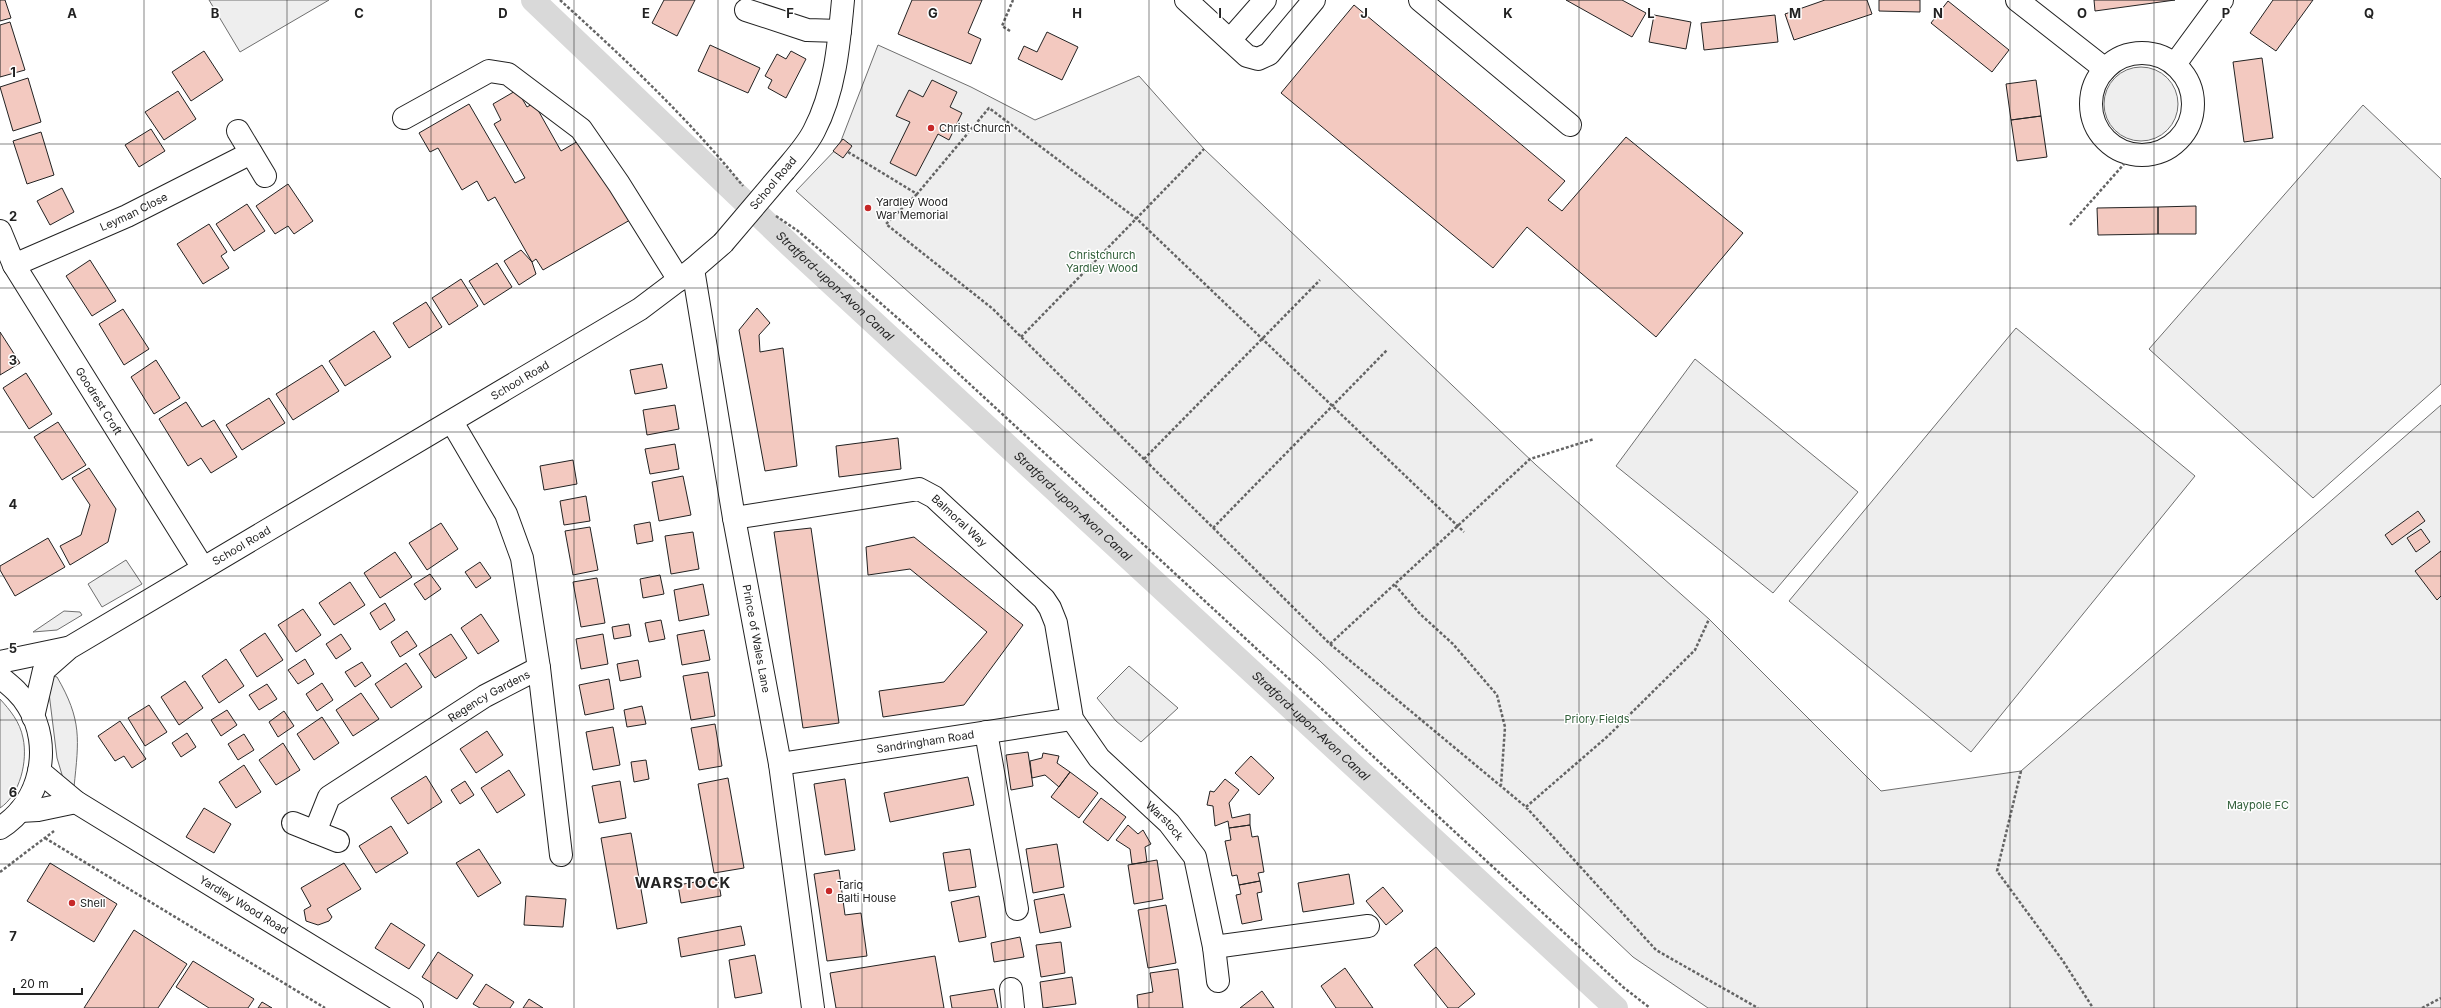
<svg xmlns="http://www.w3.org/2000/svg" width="2441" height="1008" viewBox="0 0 2441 1008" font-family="Inter,sans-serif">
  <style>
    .green { fill: #eee; stroke: #6f6f6f }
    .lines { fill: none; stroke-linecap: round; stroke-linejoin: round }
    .canal { stroke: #d9d9d9; stroke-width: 24 }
    .building { fill: #f3c9c0; stroke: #222 }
    .minor-casing { stroke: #222; stroke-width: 24 }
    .path { stroke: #646464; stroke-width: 2.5; stroke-dasharray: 3 2; stroke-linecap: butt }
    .minor { stroke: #fff; stroke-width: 22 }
    .minor-bridge-casing { stroke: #222; stroke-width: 24; stroke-linecap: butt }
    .minor-bridge { stroke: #fff; stroke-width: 22 }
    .grid { fill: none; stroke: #222; stroke-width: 1; stroke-opacity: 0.55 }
    .poi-dot { fill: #c62828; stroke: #fff; stroke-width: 1.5 }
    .labels { text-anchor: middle; stroke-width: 3; stroke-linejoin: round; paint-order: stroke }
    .poi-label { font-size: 11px; fill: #222; stroke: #fff; text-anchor: start }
    .street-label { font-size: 11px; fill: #222; stroke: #fff }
    .park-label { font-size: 11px; fill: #2f5e38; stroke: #fff }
    .water-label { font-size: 12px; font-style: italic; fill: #222; stroke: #fff }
    .district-label { font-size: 15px; font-weight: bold; letter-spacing: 1px; fill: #222; stroke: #fff }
    .grid-label { font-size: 13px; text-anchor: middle; font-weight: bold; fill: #222; stroke: #fff; stroke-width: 3; stroke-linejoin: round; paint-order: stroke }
  </style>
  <rect width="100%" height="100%" fill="#fff"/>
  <path class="green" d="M 209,0 L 329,0 L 240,52 Z
    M 878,45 L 971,87 L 1035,120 L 1139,76 L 1204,149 L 1536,465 L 1709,619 L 1881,791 L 2021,771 L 2441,405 L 2441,1008 L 1708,1008 L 1633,957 L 1320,661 L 796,191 L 839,146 Z
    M2104 104a37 37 0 1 1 74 0a37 37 0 1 1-74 0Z
    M 2363,105 L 2441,179 L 2441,384 L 2313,498 L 2149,349 Z
    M 2016,328 L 2195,476 L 1971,752 L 1789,601 Z
    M 1695,359 L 1858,492 L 1773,593 L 1616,466 Z
    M 126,560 L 142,584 L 102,607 L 88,584 Z
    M 64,611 L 80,612 L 82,615 L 57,630 L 33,632 Z
    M 1129,666 L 1178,708 L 1141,742 L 1116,721 L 1097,698 Z
    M 53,676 L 57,677 C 82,720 79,739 74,787 L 63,778 L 57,758 L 49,693 Z
    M 0,699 C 10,710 20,722 23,738 C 28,761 20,795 0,808 Z"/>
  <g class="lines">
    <path class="canal" id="s1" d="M 533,0 L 791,246 L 1616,1008"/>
  </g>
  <path class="building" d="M 0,0 L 5,0 L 11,18 L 0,21 Z
    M 664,0 L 695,0 L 677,36 L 652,23 Z
    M 912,0 L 982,0 L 968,33 L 981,39 L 971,64 L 898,34 Z
    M 1566,0 L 1622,0 L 1646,13 L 1632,37 Z
    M 1825,0 L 1867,0 L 1872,14 L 1794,40 L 1785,14 Z
    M 1879,0 L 1920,0 L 1920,12 L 1879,11 Z
    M 2094,0 L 2175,0 L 2095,11 Z
    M 2273,0 L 2313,0 L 2276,51 L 2250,33 Z
    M 1948,1 L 2009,50 L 1992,72 L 1931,23 Z
    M 1354,5 L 1565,181 L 1548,200 L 1562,211 L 1626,137 L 1743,233 L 1656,337 L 1527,227 L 1493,268 L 1281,93 Z
    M 1654,15 L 1691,22 L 1686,49 L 1649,42 Z
    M 1775,15 L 1778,42 L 1704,50 L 1701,23 Z
    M 10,22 L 25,70 L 0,77 L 0,25 Z
    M 1047,32 L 1078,47 L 1062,80 L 1018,59 L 1024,46 L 1037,52 Z
    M 710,45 L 760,68 L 748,93 L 698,71 Z
    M 204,51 L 223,80 L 191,101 L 172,72 Z
    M 791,51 L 806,59 L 786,98 L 768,88 L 772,80 L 765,76 L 777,54 L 786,59 Z
    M 2262,58 L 2273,138 L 2244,142 L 2233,62 Z
    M 28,78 L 41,122 L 13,131 L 0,87 Z
    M 932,80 L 957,92 L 950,107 L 962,113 L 949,140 L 938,134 L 916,176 L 890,163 L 910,122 L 896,116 L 909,90 L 923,97 Z
    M 2036,80 L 2041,116 L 2011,120 L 2006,84 Z
    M 517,90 L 527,107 L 534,103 L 561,151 L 585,137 L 637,216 L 543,270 L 536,259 L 532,262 L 495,197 L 488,201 L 477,181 L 462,190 L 438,148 L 430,152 L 419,133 L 469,104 L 515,183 L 525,178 L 494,124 L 501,120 L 493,104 Z
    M 178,91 L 196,119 L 164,140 L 145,112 Z
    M 2041,116 L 2047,157 L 2017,161 L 2011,120 Z
    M 151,129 L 165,151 L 139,167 L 125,145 Z
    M 41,132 L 54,175 L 27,184 L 13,141 Z
    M 843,139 L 852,146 L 843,158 L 833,151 Z
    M 288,184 L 313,221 L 294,234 L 288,226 L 275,234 L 256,206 Z
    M 62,188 L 74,212 L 50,225 L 37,201 Z
    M 247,204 L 265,231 L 234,251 L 216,224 Z
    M 2196,206 L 2196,234 L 2158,234 L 2158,207 Z
    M 2158,207 L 2158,234 L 2098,235 L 2097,208 Z
    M 209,224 L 227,252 L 221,256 L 229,268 L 203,284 L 177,244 Z
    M 521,250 L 532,262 L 536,274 L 519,285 L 504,261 Z
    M 90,260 L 116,301 L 92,316 L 66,276 Z
    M 497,263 L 512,287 L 484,305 L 469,281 Z
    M 461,279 L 478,306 L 449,325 L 432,298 Z
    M 426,302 L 442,327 L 409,348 L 393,323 Z
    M 757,308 L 770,323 L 759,335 L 760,352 L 783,348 L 797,466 L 765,471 L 739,330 Z
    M 123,309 L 149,349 L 124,365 L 99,324 Z
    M 374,331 L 391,357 L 345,386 L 329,361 Z
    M 0,332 L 20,363 L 0,375 Z
    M 156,360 L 180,398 L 154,414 L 131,377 Z
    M 662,364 L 667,388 L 635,394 L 630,370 Z
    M 322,365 L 339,391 L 293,420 L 276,394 Z
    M 26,373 L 52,414 L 29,429 L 3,388 Z
    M 269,398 L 285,423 L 242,450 L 226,425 Z
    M 186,402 L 202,427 L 214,420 L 237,457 L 211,473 L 201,458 L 188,466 L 159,419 Z
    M 675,405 L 679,429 L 647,435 L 643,410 Z
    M 58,422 L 86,465 L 62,480 L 34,437 Z
    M 898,438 L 901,469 L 839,477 L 836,446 Z
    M 675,444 L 679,469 L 650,474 L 645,449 Z
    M 573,460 L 577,484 L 544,490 L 540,466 Z
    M 89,468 L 116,509 L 108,542 L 70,565 L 60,546 L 81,535 L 90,505 L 72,478 Z
    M 683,476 L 691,515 L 659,521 L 652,482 Z
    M 586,496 L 590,521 L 564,525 L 560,501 Z
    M 2418,511 L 2425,521 L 2392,545 L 2385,535 Z
    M 650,522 L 653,541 L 637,544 L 634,525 Z
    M 441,523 L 458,549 L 427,570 L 409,543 Z
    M 590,527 L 598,570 L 573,575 L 565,531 Z
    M 811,528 L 839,723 L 803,728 L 774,532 Z
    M 2421,529 L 2430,542 L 2416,552 L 2407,538 Z
    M 693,532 L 699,569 L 671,574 L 665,536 Z
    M 914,537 L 1023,625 L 964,705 L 883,717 L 879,691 L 944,682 L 987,632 L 910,569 L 868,575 L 866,547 Z
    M 48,538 L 65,567 L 15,596 L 0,570 L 0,566 Z
    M 2441,551 L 2441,596 L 2437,600 L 2415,571 Z
    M 395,552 L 412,577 L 380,598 L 364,573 Z
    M 480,562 L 491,578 L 476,588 L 465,572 Z
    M 430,574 L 441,589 L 425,600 L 414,584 Z
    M 660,575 L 664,594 L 643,598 L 640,579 Z
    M 597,578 L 605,623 L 581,627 L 573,582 Z
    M 350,582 L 365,605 L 334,625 L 319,603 Z
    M 703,584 L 709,615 L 679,621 L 674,590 Z
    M 385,603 L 395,620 L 380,630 L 370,613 Z
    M 303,609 L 321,635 L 296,652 L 278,625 Z
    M 481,614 L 499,641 L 478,654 L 461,628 Z
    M 661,620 L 665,639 L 649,642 L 645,623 Z
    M 629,624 L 631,636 L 614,639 L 612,627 Z
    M 704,630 L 710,660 L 682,665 L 677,635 Z
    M 407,631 L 417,646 L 400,657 L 391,642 Z
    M 265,633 L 283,660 L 257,677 L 240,650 Z
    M 341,634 L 351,649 L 336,659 L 326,644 Z
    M 451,634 L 467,658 L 435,678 L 419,654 Z
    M 603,634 L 608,664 L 581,669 L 576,639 Z
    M 226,659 L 244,686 L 219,703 L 202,676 Z
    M 305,659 L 314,674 L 298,684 L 288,670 Z
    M 638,660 L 641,677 L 620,681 L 617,664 Z
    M 362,662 L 371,676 L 355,687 L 345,672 Z
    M 406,663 L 422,687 L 391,708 L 375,684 Z
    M 708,672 L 715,716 L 691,720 L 683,676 Z
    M 609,679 L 614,709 L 585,715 L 579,685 Z
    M 185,681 L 203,708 L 179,725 L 161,697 Z
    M 322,683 L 333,700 L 317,711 L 306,694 Z
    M 267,684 L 277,699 L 259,710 L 249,695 Z
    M 361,693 L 379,719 L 353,736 L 336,710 Z
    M 149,705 L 167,732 L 145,746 L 128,718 Z
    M 642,706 L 646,724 L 627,727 L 624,710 Z
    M 227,710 L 237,725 L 221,736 L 211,720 Z
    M 284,711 L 294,726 L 278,737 L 269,722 Z
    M 322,717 L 339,743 L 314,760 L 297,734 Z
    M 120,721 L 146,759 L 132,768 L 124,756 L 115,761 L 98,736 Z
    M 715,724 L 722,766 L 699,770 L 691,728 Z
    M 613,727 L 620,765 L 593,770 L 586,732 Z
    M 487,731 L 503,755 L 476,773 L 460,749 Z
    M 187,733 L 196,747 L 181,757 L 172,743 Z
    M 244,734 L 254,750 L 238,760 L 228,744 Z
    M 283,743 L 300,770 L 276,785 L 259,760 Z
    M 1028,752 L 1033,786 L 1011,790 L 1006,755 Z
    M 1043,753 L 1059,756 L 1057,763 L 1070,772 L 1059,787 L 1045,775 L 1032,778 L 1030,761 L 1042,758 Z
    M 1251,756 L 1274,778 L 1259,795 L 1235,773 Z
    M 646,760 L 649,779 L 634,782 L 631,762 Z
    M 244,765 L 261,792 L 236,808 L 219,782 Z
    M 509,770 L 525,795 L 497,813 L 481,788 Z
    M 1070,772 L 1098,793 L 1079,818 L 1051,797 Z
    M 426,776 L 442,802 L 408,824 L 391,798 Z
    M 968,777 L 974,805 L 890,822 L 884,793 Z
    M 728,778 L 744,868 L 714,873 L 698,784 Z
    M 845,779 L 855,850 L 825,855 L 814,784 Z
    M 1225,779 L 1239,790 L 1229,803 L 1232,818 L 1250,814 L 1250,825 L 1229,828 L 1228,821 L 1215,826 L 1213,806 L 1207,805 L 1210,791 L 1214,792 Z
    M 465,781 L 474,795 L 460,804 L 451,790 Z
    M 620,781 L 626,818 L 599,823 L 592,786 Z
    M 1101,798 L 1126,817 L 1108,841 L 1083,822 Z
    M 204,808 L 231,824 L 214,853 L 186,837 Z
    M 1128,825 L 1138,834 L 1143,830 L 1151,844 L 1145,847 L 1147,862 L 1132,864 L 1130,849 L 1116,840 Z
    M 1250,825 L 1252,837 L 1258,836 L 1264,872 L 1258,873 L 1260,881 L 1239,885 L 1237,875 L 1232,876 L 1225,841 L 1231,840 L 1229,828 Z
    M 391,826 L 408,853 L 376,873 L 359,846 Z
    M 631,833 L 647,923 L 617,929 L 601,838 Z
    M 1057,844 L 1064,887 L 1033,893 L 1026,849 Z
    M 479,849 L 501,883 L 478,897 L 456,863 Z
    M 970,849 L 976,887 L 949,891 L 943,853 Z
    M 1157,860 L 1163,899 L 1134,904 L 1128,865 Z
    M 50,863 L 117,904 L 94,942 L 27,901 Z
    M 344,863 L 361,889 L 327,909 L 332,917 L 329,921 L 318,925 L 306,921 L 304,910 L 311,906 L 301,888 Z
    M 839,870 L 845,915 L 861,913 L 867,956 L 827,961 L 814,874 Z
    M 1349,874 L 1354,904 L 1303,912 L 1298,883 Z
    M 718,878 L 721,896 L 681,903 L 678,885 Z
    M 1260,881 L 1262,892 L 1257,893 L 1262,920 L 1242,924 L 1236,895 L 1241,894 L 1239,885 Z
    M 1383,887 L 1403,911 L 1386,925 L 1366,901 Z
    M 1064,894 L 1071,927 L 1040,933 L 1034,900 Z
    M 526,896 L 566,899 L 563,927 L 524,925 Z
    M 979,896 L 986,937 L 959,942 L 951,902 Z
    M 1166,905 L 1176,963 L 1148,968 L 1138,910 Z
    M 391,923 L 425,945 L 409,969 L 375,948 Z
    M 741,926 L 745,945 L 681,957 L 678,938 Z
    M 134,930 L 187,964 L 158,1008 L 84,1008 Z
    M 1020,937 L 1024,957 L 994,962 L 991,943 Z
    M 1061,942 L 1065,973 L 1041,977 L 1036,945 Z
    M 1436,947 L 1475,994 L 1458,1008 L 1448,1008 L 1414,965 Z
    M 438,952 L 473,975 L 457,999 L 422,977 Z
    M 755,955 L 762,993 L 735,998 L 729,960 Z
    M 935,956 L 944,1008 L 836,1008 L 830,973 Z
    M 193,961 L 254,999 L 248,1008 L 209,1008 L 176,987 Z
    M 1345,968 L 1373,1008 L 1336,1008 L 1321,986 Z
    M 1178,969 L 1183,1008 L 1138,1008 L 1137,995 L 1153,992 L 1150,973 Z
    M 1072,977 L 1076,1004 L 1043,1008 L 1040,982 Z
    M 486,984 L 514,1002 L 510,1008 L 480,1008 L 473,1004 Z
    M 994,989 L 998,1008 L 952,1008 L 950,996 Z
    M 1262,991 L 1274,1008 L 1240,1008 Z
    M 529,999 L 543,1008 L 523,1008 Z
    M 262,1002 L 272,1008 L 258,1008 Z"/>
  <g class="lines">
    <g class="minor-casing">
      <g id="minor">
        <path d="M 1186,0 L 1247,56 L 1258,59 L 1269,54 L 1314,0"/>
        <path d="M 1420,0 L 1570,125"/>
        <path d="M 2017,0 L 2105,69"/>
        <path d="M 746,10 L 807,30 L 840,31"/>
        <path d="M 1230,40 L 1265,0"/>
        <circle cx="2142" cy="104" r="51"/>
        <path d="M 2175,64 L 2222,0"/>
        <path d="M 404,118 L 489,71 L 508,74 L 581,129 L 619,184 L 679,280"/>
        <path d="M 238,131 L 265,176"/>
        <path d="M 785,170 C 795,158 807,145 814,131 C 835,91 839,44 843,0"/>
        <path id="s2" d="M 0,231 L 14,265 L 203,568"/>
        <path id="s3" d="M 14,265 L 127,216 L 251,153"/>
        <path id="s4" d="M 693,269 L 734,518 L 780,764 L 813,1008"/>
        <path id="s5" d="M 734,518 L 919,489 L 934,497 L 1044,599 L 1050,608 L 1056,623 L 1072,719 L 1099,758 L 1169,823 L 1195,857 L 1214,947 L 1218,981"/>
        <path d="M 0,662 L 67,648"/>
        <path d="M 539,668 L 561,855"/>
        <path d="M 0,677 C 11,686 21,694 28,706 C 53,746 41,803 0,828"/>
        <path id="s6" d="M 33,717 L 44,670 L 69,648 L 640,309 L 693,269 L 723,243"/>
        <path d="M 986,732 L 1017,909"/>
        <path id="s7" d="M 780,764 L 1072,719"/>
        <path id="s8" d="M 39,771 L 76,802 L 412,1008"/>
        <path d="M 20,811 L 38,810 L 76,802"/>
        <path d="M 293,823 L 338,841"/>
        <path id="s9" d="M 315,832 L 329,797 L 485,696 L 539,668 L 522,558 L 506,514 L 452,422"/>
        <path d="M 1214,947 L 1368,926"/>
        <path d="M 1011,989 L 1013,1008"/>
      </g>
    </g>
    <path class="path" d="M 560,0 C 624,58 688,118 743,186
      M 1010,31 L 1002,26 L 1013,0
      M 848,152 L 917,194 L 989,108 L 1137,219 L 1464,532
      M 917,194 L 886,224 L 993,309 L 1330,644 L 1526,807 L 1656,950 L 1758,1008
      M 776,216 L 798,231 L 909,328 L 1623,987 L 1650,1008
      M 2070,225 L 2132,155
      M 1021,337 L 1204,149
      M 1144,459 L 1320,280
      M 1213,528 L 1387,350
      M 1395,585 L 1420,614 L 1453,644 L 1497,695 L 1505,727 L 1501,785
      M 1330,644 L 1530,459 L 1594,439
      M 2021,771 L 1997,871 L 2063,961 L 2093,1008
      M 1526,807 L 1608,736 L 1695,650 L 1709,619
      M 45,838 L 325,1008
      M 0,872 L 54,831
      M 2422,1008 L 2441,998"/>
    <use href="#minor" class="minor"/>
    <g class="minor-bridge-casing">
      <path id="minor-bridge" d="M 723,243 L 785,170"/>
    </g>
    <use href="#minor-bridge" class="minor-bridge"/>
  </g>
  <path class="grid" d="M 144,0 L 144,1008M 287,0 L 287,1008M 431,0 L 431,1008M 574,0 L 574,1008M 718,0 L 718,1008M 862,0 L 862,1008M 1005,0 L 1005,1008M 1149,0 L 1149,1008M 1292,0 L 1292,1008M 1436,0 L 1436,1008M 1579,0 L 1579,1008M 1723,0 L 1723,1008M 1867,0 L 1867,1008M 2010,0 L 2010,1008M 2154,0 L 2154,1008M 2297,0 L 2297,1008M 0,144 L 2441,144M 0,288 L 2441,288M 0,432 L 2441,432M 0,576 L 2441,576M 0,720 L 2441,720M 0,864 L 2441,864"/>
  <g class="poi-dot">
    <circle cx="931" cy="128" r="4"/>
    <circle cx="868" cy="208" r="4"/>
    <circle cx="829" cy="891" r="4"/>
    <circle cx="72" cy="903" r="4"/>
  </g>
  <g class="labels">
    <g class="poi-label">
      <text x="939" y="132">Christ Church</text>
      <text x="876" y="206">Yardley Wood<tspan x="876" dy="13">War Memorial</tspan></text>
      <text x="837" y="889">Tariq<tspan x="837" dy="13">Balti House</tspan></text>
      <text x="80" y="907">Shell</text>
    </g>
    <g class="street-label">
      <text transform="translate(773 183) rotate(-50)" y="4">School Road</text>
      <text dy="4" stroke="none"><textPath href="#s3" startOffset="131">Leyman Close</textPath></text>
      <text dy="4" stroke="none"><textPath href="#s6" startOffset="606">School Road</textPath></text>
      <text dy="4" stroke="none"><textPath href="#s2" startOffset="197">Goodrest Croft</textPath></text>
      <text dy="4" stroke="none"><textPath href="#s5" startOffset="239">Balmoral Way</textPath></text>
      <text dy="4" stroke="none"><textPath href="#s6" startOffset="282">School Road</textPath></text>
      <text dy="4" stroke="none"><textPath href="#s4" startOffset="375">Prince of Wales Lane</textPath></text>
      <text dy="4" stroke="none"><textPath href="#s9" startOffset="227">Regency Gardens</textPath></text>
      <text dy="4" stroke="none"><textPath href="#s7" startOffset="147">Sandringham Road</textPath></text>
      <text dy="4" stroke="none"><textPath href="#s5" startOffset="617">Warstock</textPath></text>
      <text dy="4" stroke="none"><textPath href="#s8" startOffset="245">Yardley Wood Road</textPath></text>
    </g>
    <g class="park-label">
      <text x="1102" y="259">Christchurch<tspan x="1102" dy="13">Yardley Wood</tspan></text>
      <text x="1597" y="723">Priory Fields</text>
      <text x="2258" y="809">Maypole FC</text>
    </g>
    <g class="water-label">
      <text dy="4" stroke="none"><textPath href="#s1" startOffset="416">Stratford-upon-Avon Canal</textPath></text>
      <text dy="4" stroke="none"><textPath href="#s1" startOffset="740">Stratford-upon-Avon Canal</textPath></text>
      <text dy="4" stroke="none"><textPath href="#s1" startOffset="1064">Stratford-upon-Avon Canal</textPath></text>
    </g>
    <g class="district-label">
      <text x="683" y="888">WARSTOCK</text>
    </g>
  </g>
  <g class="grid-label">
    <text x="72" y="18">A</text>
    <text x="215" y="18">B</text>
    <text x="359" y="18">C</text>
    <text x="503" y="18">D</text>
    <text x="646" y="18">E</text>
    <text x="790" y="18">F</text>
    <text x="933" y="18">G</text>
    <text x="1077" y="18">H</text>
    <text x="1220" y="18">I</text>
    <text x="1364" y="18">J</text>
    <text x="1508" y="18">K</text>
    <text x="1651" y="18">L</text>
    <text x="1795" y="18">M</text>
    <text x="1938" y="18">N</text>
    <text x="2082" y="18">O</text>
    <text x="2226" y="18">P</text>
    <text x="2369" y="18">Q</text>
    <text x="13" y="77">1</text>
    <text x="13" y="221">2</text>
    <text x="13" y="365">3</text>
    <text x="13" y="509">4</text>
    <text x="13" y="653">5</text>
    <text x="13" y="797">6</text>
    <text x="13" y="941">7</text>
  </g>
  <path d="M14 988v6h68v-6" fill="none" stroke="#222222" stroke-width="2"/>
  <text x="20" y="988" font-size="12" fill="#222222" stroke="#ffffff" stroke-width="3" paint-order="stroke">20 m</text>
</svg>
